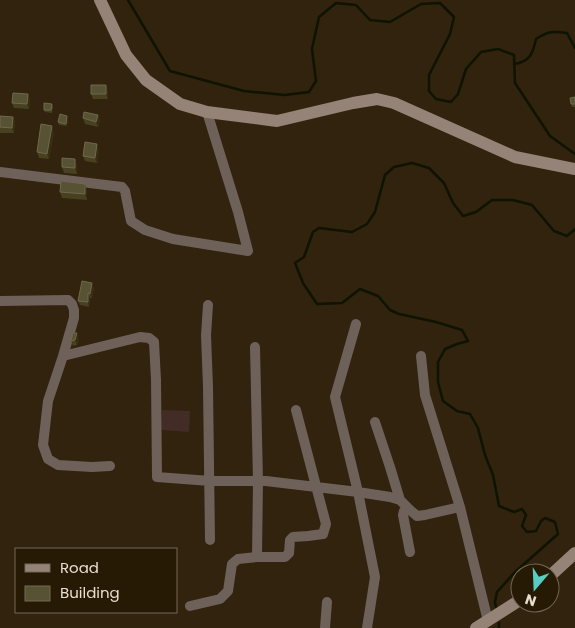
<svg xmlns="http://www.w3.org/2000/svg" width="575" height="628" viewBox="0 0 575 628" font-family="Poppins,sans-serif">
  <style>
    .green { fill: #432b26 }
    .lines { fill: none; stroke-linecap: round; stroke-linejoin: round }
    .stream { stroke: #0e1400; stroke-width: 2.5 }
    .street { stroke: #6d615a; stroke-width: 10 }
    .secondary { stroke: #958377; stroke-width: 12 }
    .wall { fill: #474122 }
    .shaded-wall { fill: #372e12 }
    .building { fill: #585235; stroke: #6f684d }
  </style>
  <rect width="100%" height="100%" fill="#31230d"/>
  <path class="green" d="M 162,410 L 190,411 L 189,432 L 161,430 Z"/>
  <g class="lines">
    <path class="stream" d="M 128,0 L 170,71 L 244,91 L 285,95 L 309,92 L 316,81 L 312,49 L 319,17 L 336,3 L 356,5 L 370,20 L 390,22 L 421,4 L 440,3 L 454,17 L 450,34 L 429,75 L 429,91 L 436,99 L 451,102 L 458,94 L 466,69 L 481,52 L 498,49 L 514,55 L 515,83 L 550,136 L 575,154
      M 514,64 C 530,62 533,53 536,39 C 548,31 554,31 567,33 L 575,48
      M 496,607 L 495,602 L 497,592 L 515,572 L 558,534 L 555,522 L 545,518 L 541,521 L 536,531 L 527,532 L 522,526 L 526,515 L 522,509 L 514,512 L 499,506 L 493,475 L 485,455 L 478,428 L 470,414 L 457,411 L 443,401 L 438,382 L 438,362 L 445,349 L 457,344 L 468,341 L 462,330 L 436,322 L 399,314 L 390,310 L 378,296 L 360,289 L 342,303 L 317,304 L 303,283 L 295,263 L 304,257 L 313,232 L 319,228 L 352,232 L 367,224 L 375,212 L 385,175 L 394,167 L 412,163 L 429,168 L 444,183 L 453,203 L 463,216 L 476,212 L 492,200 L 513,200 L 532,205 L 554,231 L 567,236 L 575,229
      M 499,623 L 499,628"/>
    <path class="street" d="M 0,172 L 122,187 L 125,191 L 131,221 L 145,230 L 173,239 L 248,251 L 238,212 L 207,112
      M 0,301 L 68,300 L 72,304 L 74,310 L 74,318 L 63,356 L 48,401 L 43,445 L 48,459 L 58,465 L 92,467 L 110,466
      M 208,305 L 206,335 L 208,387 L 210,540
      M 356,324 L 335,397 L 358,492 L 375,577 L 367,628
      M 255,347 L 258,481 L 257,557
      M 63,356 L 140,337 L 149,338 L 154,342 L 156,380 L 157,477 L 210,481 L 266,481 L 358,492 L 390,497 L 400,500 L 410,510 L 417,516 L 425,515 L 460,507
      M 421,356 L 425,395 L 460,507 L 488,621
      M 375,422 L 390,467 L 400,500
      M 408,508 L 404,511 L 403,515 L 410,552
      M 190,606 L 220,599 L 228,591 L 232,564 L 238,559 L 257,557 L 285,557 L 289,553 L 290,540 L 293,537 L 308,536 L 323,534 L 326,524 L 296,410
      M 325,628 L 327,602"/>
    <path class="secondary" d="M 100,0 L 126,55 L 146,80 L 180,104 L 207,112 L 277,121 L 353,103 L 377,99 L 394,103 L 515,157 L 575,169
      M 550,576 L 575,553
      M 476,628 L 520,600"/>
  </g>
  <path class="wall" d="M 108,90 L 108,99 L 93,99 L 91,94 Z
    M 28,94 L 30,100 L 29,109 L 14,108 L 12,103 Z
    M 575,97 L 575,107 L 572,107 L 571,104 Z
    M 52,104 L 53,107 L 52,113 L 45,112 L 44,110 Z
    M 98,115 L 100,121 L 98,127 L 85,124 L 83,118 Z
    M 0,116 L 13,117 L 15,122 L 14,133 L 0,133 Z
    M 68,119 L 67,126 L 59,125 L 58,122 Z
    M 54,132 L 49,159 L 39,158 L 37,152 Z
    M 99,150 L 97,163 L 85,161 L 83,156 Z
    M 77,165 L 77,174 L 64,173 L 62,167 Z
    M 87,190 L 87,200 L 62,198 L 60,192 Z
    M 94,288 L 92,298 L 90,298 L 89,307 L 80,305 L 78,301 Z
    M 79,339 L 77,345 L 73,346 L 71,341 Z"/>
  <path class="shaded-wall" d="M 106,85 L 108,90 L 108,99 L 106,94 Z
    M 28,94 L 30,100 L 29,109 L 27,104 Z
    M 98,115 L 100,121 L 98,127 L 96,122 Z
    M 67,116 L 68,119 L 67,126 L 66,124 Z
    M 13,117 L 15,122 L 14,133 L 12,128 Z
    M 52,126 L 54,132 L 49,159 L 47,154 Z
    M 97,144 L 99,150 L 97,163 L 95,158 Z
    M 75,159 L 77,165 L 77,174 L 75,168 Z
    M 85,184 L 87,190 L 87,200 L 85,194 Z
    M 92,283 L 94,288 L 92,298 L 90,294 Z
    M 88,293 L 90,298 L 89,307 L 88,302 Z
    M 77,333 L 79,339 L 77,345 L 75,340 Z"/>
  <path class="building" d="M 91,85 L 106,85 L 106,94 L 91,94 Z
    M 13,93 L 28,94 L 27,104 L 12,103 Z
    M 575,97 L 575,104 L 571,104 L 570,98 Z
    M 44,103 L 52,104 L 51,110 L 44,110 Z
    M 84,112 L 98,115 L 96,122 L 83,118 Z
    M 60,114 L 67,116 L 66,124 L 58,122 Z
    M 0,116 L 13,117 L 12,128 L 0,127 Z
    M 41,124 L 52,126 L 47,154 L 37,152 Z
    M 85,142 L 97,144 L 95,158 L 83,156 Z
    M 62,158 L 75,159 L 75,168 L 62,167 Z
    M 61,181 L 85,184 L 85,194 L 60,192 Z
    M 82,281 L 92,283 L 90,294 L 88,293 L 88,302 L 78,301 Z
    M 73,333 L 77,333 L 75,340 L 71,341 Z"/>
  <rect x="15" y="548" width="162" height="65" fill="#271a04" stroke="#746856"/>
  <rect x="25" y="564" width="25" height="8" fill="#958377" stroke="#746856"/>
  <text x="60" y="573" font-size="15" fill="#e7ded0">Road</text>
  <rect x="25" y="586" width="25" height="15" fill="#585235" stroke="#746856"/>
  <text x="60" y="598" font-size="15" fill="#e7ded0">Building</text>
  <g transform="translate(535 588) rotate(199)"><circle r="24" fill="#271a04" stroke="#746856"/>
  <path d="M0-4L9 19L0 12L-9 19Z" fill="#56cec3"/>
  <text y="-8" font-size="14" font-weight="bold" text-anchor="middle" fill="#e7ded0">N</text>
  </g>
</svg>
